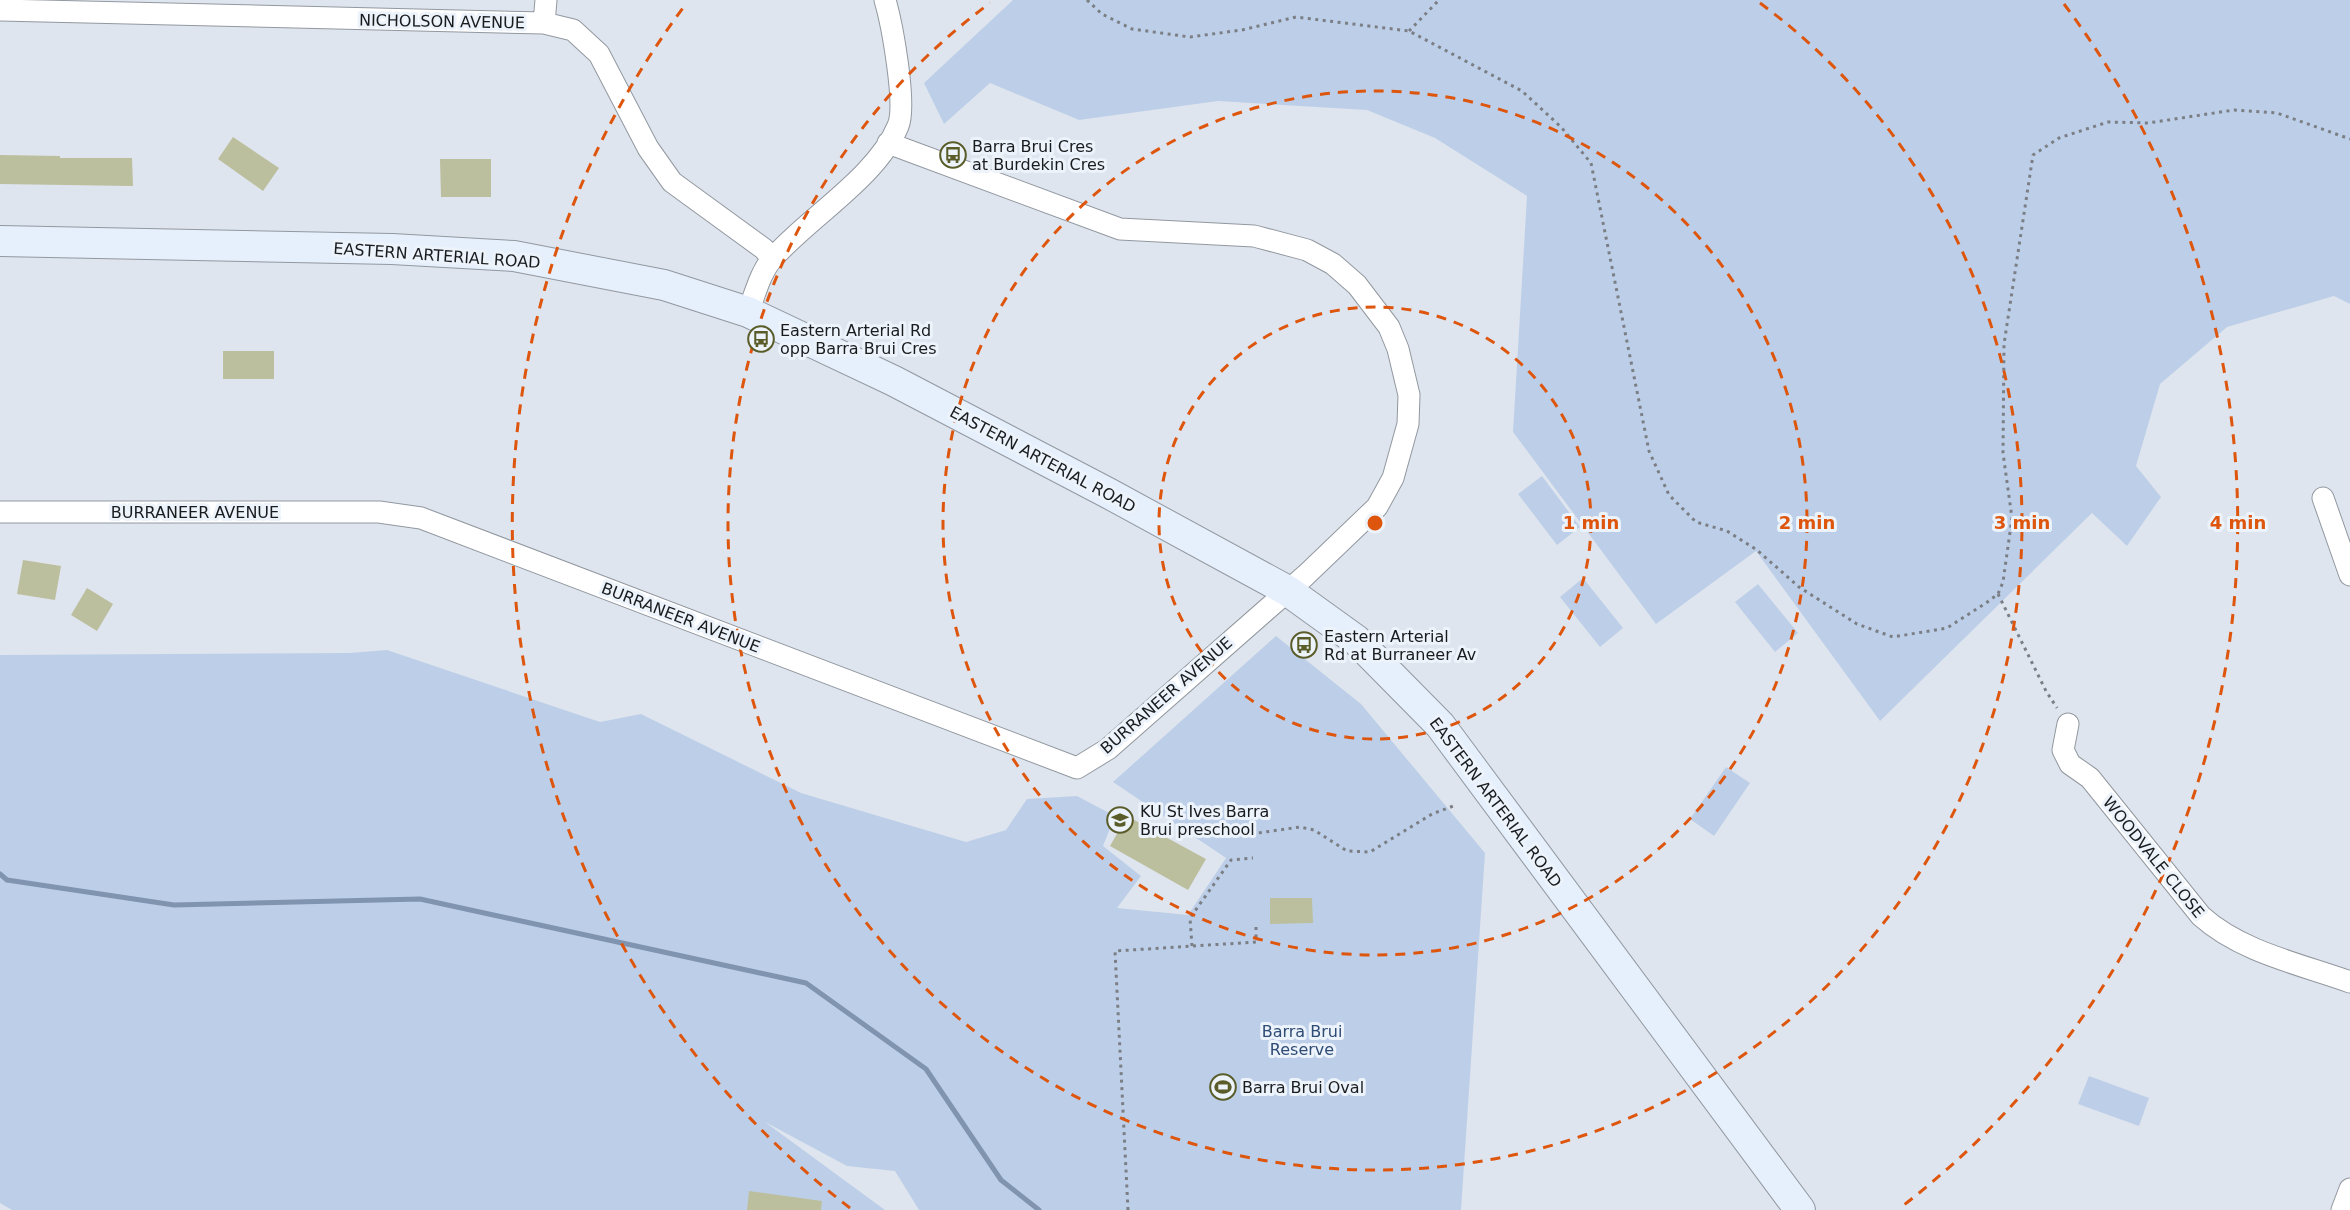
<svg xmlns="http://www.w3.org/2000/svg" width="2350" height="1210" viewBox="0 0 2350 1210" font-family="'DejaVu Sans',sans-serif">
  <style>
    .green { fill: #bdcfe8 }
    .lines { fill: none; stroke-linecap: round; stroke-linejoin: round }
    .stream { stroke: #8093af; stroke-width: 5 }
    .building { fill: #bcbf9d }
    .street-casing { stroke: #9298a0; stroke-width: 23 }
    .secondary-casing { stroke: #9298a0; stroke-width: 32 }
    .path { stroke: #7b7f85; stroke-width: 3; stroke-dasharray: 3 4.5; stroke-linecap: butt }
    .street { stroke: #fff; stroke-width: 21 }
    .secondary { stroke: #e6effc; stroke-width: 30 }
    .ring { fill: none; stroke: #de560d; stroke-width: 3; stroke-dasharray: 10 8 }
    .labels { text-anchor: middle; stroke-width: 6; stroke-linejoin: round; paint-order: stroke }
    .street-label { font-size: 16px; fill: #191c1f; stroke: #edf3fb }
    .poi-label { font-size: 16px; fill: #191c1f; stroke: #edf3fb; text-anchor: start }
    .park-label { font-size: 16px; fill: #2f4c75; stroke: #edf3fb }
    .centre { fill: #de560d; stroke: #edf3fb; stroke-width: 3 }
    .ring-label { font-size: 18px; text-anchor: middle; font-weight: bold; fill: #de560d; stroke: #edf3fb; stroke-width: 6; stroke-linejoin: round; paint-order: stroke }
  </style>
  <rect width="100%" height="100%" fill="#dfe5ee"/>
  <path class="green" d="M 1013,0 L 2350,0 L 2350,304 L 2334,296 L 2227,327 L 2160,384 L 2136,466 L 2161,497 L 2127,546 L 2092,513 L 1880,721 L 1756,551 L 1656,624 L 1513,432 L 1527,196 L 1435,138 L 1367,110 L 1218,101 L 1079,120 L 990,83 L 944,124 L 924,83 Z
    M 1542,476 L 1580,527 L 1557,545 L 1518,494 Z
    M 1583,578 L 1623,628 L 1600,647 L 1560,597 Z
    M 1758,584 L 1798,633 L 1775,652 L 1735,602 Z
    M 1276,636 L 1361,704 L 1485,853 L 1461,1210 L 919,1210 L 895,1171 L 847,1166 L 765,1122 L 885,1210 L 12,1210 L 0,1203 L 0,655 L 349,653 L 387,650 L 600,722 L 641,714 L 801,793 L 966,842 L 1006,830 L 1027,799 L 1077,796 L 1115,816 L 1103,846 L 1141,876 L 1117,908 L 1188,915 L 1226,858 L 1113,782 Z
    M 1726,767 L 1750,783 L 1714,836 L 1690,819 Z
    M 2089,1076 L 2149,1098 L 2139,1126 L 2078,1104 Z"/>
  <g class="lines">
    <path class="stream" d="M 0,874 L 7,880 L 174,905 L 420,899 L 806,983 L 926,1069 L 1001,1180 L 1039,1210"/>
  </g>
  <path class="building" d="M 233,137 L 279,168 L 263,191 L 218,159 Z
    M 0,155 L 60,156 L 60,158 L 132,158 L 133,186 L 0,184 Z
    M 440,159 L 491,159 L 491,197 L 441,197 Z
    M 223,351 L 274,351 L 274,379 L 223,379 Z
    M 23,560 L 61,566 L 55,600 L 17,594 Z
    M 87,588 L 113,604 L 97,631 L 71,615 Z
    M 1127,816 L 1206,859 L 1188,890 L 1110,846 Z
    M 1270,898 L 1312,898 L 1313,923 L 1270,924 Z
    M 749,1191 L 822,1201 L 821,1210 L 747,1210 Z"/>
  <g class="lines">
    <g class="street-casing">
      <path id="street" d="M 0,10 L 544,23 L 573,30 L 599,54 L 648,148 L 672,182 L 764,249 L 772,259
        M 544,23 L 546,0
        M 748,312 C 755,295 760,272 773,258 C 809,217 877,177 898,126 C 907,105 892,24 885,0
        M 2323,498 L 2350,575
        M 0,512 L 379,512 L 421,518 L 1077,768 L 1108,749 L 1306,575 L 1377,507 L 1393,478 L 1408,424 L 1409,395 L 1398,349 L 1389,327 L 1357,285 L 1333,264 L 1307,250 L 1254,236 L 1120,229 L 888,143
        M 2068,724 L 2063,750 L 2070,764 L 2090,778 L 2201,916 C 2241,952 2300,964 2350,982
        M 2342,1210 L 2350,1189"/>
    </g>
    <g class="secondary-casing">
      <path id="secondary" d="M 0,241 L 392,249 L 514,256 L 664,285 L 748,312 L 894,381 L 1108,493 L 1288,591 L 1356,640 L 1440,725 L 1800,1210"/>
    </g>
    <path class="path" d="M 1087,0 L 1102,14 L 1132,29 L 1190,37 L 1242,30 L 1296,17 L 1409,31 L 1522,91 L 1561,127 L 1591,163 L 1649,451 L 1669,495 L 1696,522 L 1727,531 L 1757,550 L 1799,587 L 1857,624 L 1893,637 L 1947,628 L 1986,603 L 1998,594 L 2003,582 L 2012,518 L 2003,453 L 2004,344 L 2033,155 L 2059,138 L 2108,122 L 2148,123 L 2234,110 L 2277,113 L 2350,139
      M 1409,31 L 1439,0
      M 1998,594 L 2046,691 L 2057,708
      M 1244,835 L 1300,827 L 1314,830 L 1347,851 L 1370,852 L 1432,814 L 1456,805
      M 1192,946 L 1190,918 L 1231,860 L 1253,858
      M 1128,1210 L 1115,951 L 1256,942 L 1256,923"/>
    <use href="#street" class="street"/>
    <use href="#secondary" class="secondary"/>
  </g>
  <g class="ring">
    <circle cx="1375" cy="523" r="216"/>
    <circle cx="1375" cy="523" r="432"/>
    <path d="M1760 3A647 647 0 1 1 990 3"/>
    <path d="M850 1208A863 863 0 0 1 686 4M2064 4A863 863 0 0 1 1900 1208"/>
  </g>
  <defs>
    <g id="bus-ring" transform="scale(1.35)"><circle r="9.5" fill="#edf3fb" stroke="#5a5d2a" stroke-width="1.5"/><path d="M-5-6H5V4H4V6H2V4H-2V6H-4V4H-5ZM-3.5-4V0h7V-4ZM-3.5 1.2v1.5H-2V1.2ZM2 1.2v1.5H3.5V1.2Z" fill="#5a5d2a"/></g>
    <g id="school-ring" transform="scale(1.35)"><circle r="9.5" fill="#edf3fb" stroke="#5a5d2a" stroke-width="1.5"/><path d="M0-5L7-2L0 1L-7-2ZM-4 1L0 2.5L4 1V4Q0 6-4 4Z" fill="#5a5d2a"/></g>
    <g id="stadium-ring" transform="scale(1.35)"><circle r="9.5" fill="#edf3fb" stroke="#5a5d2a" stroke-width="1.5"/><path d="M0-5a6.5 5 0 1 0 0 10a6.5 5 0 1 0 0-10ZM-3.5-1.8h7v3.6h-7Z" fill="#5a5d2a"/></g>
  </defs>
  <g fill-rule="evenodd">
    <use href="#bus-ring" x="953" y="155"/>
    <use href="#bus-ring" x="761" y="339"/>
    <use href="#bus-ring" x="1304" y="645"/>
    <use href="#school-ring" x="1120" y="820"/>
    <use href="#stadium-ring" x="1223" y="1087"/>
  </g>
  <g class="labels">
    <g class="street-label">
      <text transform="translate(442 21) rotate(1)" y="6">NICHOLSON AVENUE</text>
      <text transform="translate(437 255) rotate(4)" y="6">EASTERN ARTERIAL ROAD</text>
      <text transform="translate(1043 459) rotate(28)" y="6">EASTERN ARTERIAL ROAD</text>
      <text x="195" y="518">BURRANEER AVENUE</text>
      <text transform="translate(681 617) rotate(21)" y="6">BURRANEER AVENUE</text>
      <text transform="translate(1166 695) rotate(-41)" y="6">BURRANEER AVENUE</text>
      <text transform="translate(1496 802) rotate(53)" y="6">EASTERN ARTERIAL ROAD</text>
      <text transform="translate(2154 857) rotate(51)" y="6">WOODVALE CLOSE</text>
    </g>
    <g class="poi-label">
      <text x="972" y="152">Barra Brui Cres<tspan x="972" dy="18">at Burdekin Cres</tspan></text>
      <text x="780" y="336">Eastern Arterial Rd<tspan x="780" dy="18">opp Barra Brui Cres</tspan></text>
      <text x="1324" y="642">Eastern Arterial<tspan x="1324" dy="18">Rd at Burraneer Av</tspan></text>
      <text x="1140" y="817">KU St Ives Barra<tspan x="1140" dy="18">Brui preschool</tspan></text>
      <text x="1242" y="1093">Barra Brui Oval</text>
    </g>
    <g class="park-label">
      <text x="1302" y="1037">Barra Brui<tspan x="1302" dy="18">Reserve</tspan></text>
    </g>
  </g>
  <circle cx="1375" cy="523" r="9" class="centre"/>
  <g class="ring-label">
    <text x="1591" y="529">1 min</text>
    <text x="1807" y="529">2 min</text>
    <text x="2022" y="529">3 min</text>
    <text x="2238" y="529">4 min</text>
  </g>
</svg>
